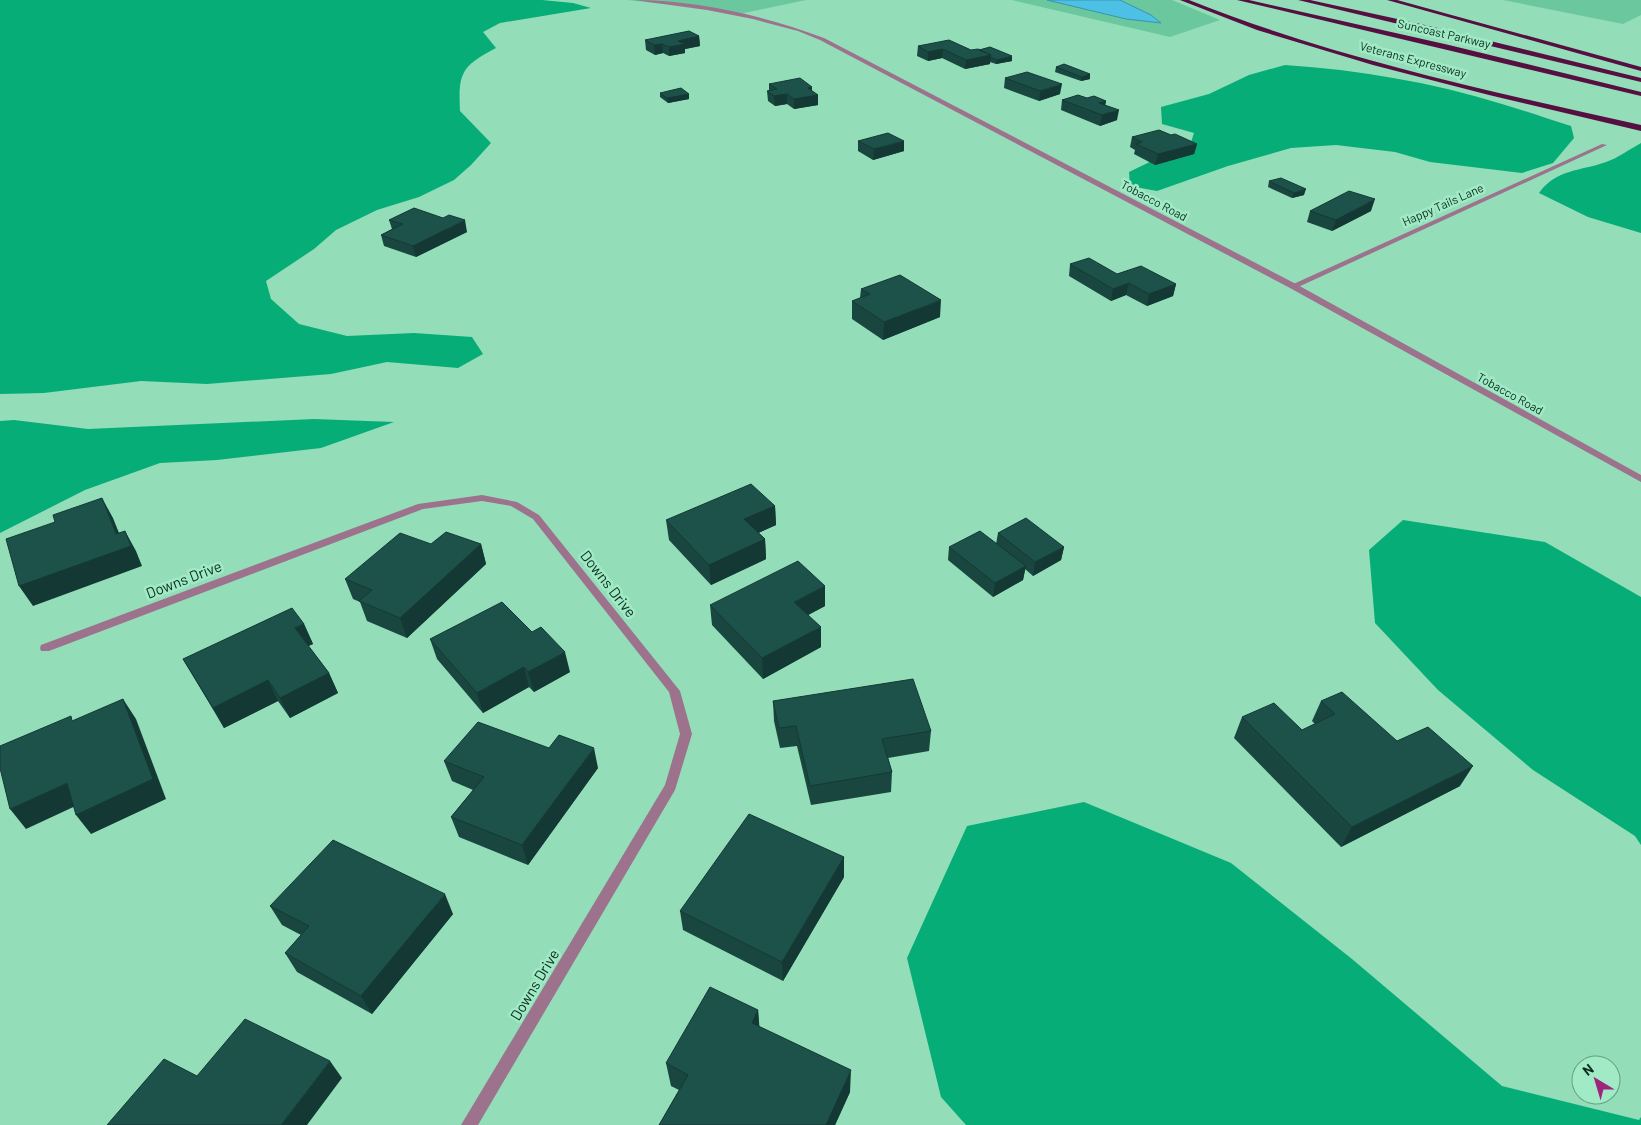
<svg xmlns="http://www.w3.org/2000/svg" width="1641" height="1125" viewBox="0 0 1641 1125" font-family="Barlow,sans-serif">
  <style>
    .green { fill: #6bc79d }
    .forest { fill: #06ad77 }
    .water { fill: #4dc1e5; stroke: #3a95aa }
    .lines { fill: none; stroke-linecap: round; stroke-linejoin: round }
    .minor { fill: #9d728c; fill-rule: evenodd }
    .tertiary { fill: #9d728c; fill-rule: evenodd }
    .motorway { fill: #550f41; fill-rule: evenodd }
    .wall { fill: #194740 }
    .shaded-wall { fill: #143934 }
    .building { fill: #1d524a; stroke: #143934 }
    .labels { text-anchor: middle; stroke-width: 5; stroke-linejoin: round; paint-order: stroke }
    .far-street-label { font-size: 12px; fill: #0d2d1f; stroke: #a0ebc6 }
    .street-label { font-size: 15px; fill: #0d2d1f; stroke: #a0ebc6 }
  </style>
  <rect width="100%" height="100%" fill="#93ddb9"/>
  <path class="green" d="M 627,0 L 806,0 L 735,15 L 693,7 Z
    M 1012,0 L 1172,0 L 1220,20 L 1170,37 Z
    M 1503,0 L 1641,0 L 1641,15 L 1623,24 Z"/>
  <path class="forest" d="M 0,0 L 542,0 L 573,3 L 591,8 L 500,23 L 483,32 L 496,48 C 462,66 458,72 460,111 L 491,143 L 471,165 L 454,180 L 419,197 L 377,210 L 336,230 L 314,249 L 266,281 L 271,299 L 299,324 L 347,336 L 414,333 L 472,337 L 483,354 L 458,368 L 387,362 L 331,374 L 207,384 L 141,381 L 44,393 L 0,394 Z
    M 1285,65 C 1359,70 1431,82 1502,104 C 1526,111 1548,119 1571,126 L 1574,138 L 1553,163 L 1522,173 L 1430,162 L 1395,152 L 1336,145 L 1291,148 L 1228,166 L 1157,191 L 1130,186 L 1129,172 L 1191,142 L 1194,133 L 1162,124 L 1161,107 L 1209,94 L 1249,75 Z
    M 1641,143 L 1641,233 L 1588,217 L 1539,193 C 1556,169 1581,171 1606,162 C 1618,158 1630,149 1641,143 Z
    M 314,419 L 394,422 L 321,448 L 217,460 L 160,463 L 85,490 L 0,533 L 0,421 L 14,420 L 88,429 Z
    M 1403,520 L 1545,542 L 1641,597 L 1641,845 L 1635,836 L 1533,770 L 1438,690 L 1375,623 L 1369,550 Z
    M 1084,802 L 1231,863 L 1352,959 L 1502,1086 L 1639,1120 L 1641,1117 L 1641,1125 L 966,1125 L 941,1097 L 907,958 L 967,826 Z"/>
  <path class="water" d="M 1047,0 L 1120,0 L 1151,15 L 1161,23 L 1126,19 Z"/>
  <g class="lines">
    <path class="minor" d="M 1602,144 L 1607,145 L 1296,288 L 1289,286 Z
      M 482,495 L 517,502 L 539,515 L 680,691 L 692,734 L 675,790 L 478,1125 L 461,1125 L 665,785 L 680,734 L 669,692 L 533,519 L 511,506 L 482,501 L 423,509 L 49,651 L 41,651 L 40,648 L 41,645 L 418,504 Z"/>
    <path class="tertiary" d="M 634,0 C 696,0 766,16 824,38 L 1296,284 L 1641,475 L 1641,482 L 1290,288 L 820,40 L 798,31 L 753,19 L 707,10 Z"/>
    <path class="motorway" d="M 1180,0 L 1189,0 C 1334,58 1489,91 1641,125 L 1641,131 L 1489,95 L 1373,65 L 1257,30 Z
      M 1237,0 L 1249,0 L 1449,45 L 1641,92 L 1641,96 Z
      M 1298,0 L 1310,0 L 1425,25 L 1641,78 L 1641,82 Z
      M 1387,0 L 1397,0 L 1641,67 L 1641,71 Z"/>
  </g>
  <path class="wall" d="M 699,36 L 700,46 L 685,49 L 685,53 L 669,56 L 663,53 L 655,55 L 646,50 L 645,40 Z
    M 918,46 L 971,50 L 1012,61 L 996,64 L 990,62 L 990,64 L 965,69 L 942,58 L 928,61 L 917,56 Z
    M 1056,67 L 1090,74 L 1090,79 L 1081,81 L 1055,72 Z
    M 1005,78 L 1060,94 L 1039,101 L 1004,88 Z
    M 769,84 L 812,87 L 812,91 L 818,95 L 818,105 L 794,109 L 787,104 L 775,106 L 768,101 L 767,91 L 769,91 Z
    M 660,93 L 689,94 L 689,99 L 668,103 L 660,97 Z
    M 1087,98 L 1106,101 L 1105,105 L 1117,120 L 1100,126 L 1061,110 L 1062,100 Z
    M 1171,135 L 1197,144 L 1194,154 L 1155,165 L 1134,154 L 1135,150 L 1130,147 L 1132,137 Z
    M 858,141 L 904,151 L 873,160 L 858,151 Z
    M 1269,181 L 1304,195 L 1292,198 L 1268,187 Z
    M 1310,211 L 1371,211 L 1332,231 L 1307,222 Z
    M 389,220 L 467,232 L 416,257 L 384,246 L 381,235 L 392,229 Z
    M 1070,264 L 1117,274 L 1176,284 L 1173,296 L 1147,306 L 1126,295 L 1111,301 L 1069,276 Z
    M 861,289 L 940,317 L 883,340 L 852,319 L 852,301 L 860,298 Z
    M 775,506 L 776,525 L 758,533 L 765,539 L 766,559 L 711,585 L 669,540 L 666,520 Z
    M 998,533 L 1064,547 L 1061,560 L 1033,576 L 1025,569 L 1023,580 L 993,597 L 948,560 L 949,547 L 996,544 Z
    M 431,544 L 481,544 L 486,564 L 407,638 L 367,621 L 360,602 L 353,599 L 345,579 Z
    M 710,605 L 825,606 L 808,615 L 821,647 L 763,679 L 712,625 Z
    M 304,624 L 313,644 L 308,646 L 329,673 L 338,693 L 290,718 L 278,701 L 224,728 L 183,659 Z
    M 430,639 L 570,672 L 534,692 L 529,687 L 483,713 L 437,659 Z
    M 773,701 L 931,731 L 929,751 L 888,758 L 892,772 L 891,792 L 811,805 L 797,746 L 780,748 L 774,721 Z
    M 1321,701 L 1397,741 L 1460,786 L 1341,847 L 1234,738 L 1242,717 L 1302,730 L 1315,724 L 1312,721 Z
    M 444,761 L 598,768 L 528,865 L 459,837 L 451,817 L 473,790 L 452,781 Z
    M 844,857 L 844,877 L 783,981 L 683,930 L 680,911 Z
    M 270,906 L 453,914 L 372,1014 L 297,972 L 285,953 L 301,935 L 282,925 Z
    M 758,1010 L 759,1026 L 850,1092 L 835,1125 L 659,1125 L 679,1090 L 671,1086 L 666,1063 Z"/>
  <path class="shaded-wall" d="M 699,36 L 700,46 L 685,49 L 685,53 L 669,56 L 669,47 L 678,41 Z
    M 662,44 L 663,53 L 655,55 L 654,45 Z
    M 943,49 L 942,58 L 928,61 L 928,52 Z
    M 991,55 L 990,64 L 965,69 L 966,60 Z
    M 1012,56 L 1012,61 L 996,64 L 997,60 Z
    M 1090,74 L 1090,79 L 1081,81 L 1082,77 Z
    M 1062,84 L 1060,94 L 1039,101 L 1040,91 Z
    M 812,87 L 812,96 L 818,95 L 818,105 L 794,109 L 794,99 L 808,88 Z
    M 689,94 L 689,99 L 668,103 L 667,98 Z
    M 787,94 L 787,104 L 775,106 L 774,96 Z
    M 1106,101 L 1104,111 L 1099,103 Z
    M 1119,110 L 1117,120 L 1100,126 L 1102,115 Z
    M 904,141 L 904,151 L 873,160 L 874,149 Z
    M 1197,144 L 1194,154 L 1155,165 L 1158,154 Z
    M 1306,189 L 1304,195 L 1292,198 L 1294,193 Z
    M 1375,199 L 1371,211 L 1332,231 L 1336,220 Z
    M 465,220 L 467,232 L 416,257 L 413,246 Z
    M 1129,283 L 1126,295 L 1111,301 L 1113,289 Z
    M 1176,284 L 1173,296 L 1147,306 L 1149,294 Z
    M 941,300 L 940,317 L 883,340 L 884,322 Z
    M 102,498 L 113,518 L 125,548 L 125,531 L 136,551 L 142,566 L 33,606 L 19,586 L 116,534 Z
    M 775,506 L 776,525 L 745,539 L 744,519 Z
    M 765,539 L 766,559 L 711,585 L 709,565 Z
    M 481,544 L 486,564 L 407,638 L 400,618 Z
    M 1064,547 L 1061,560 L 1033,576 L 1035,562 Z
    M 1026,566 L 1023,580 L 993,597 L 995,583 Z
    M 825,586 L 825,606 L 795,622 L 794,602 Z
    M 304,624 L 313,644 L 304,648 L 295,628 Z
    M 821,627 L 821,647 L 763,679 L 762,658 Z
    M 565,652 L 570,672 L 534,692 L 528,672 Z
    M 524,667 L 529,687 L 483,713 L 477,693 Z
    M 329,673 L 338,693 L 290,718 L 280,698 Z
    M 268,680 L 278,701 L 224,728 L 213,708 Z
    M 123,699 L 136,719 L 166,799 L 91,834 L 76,815 Z
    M 594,748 L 598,768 L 528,865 L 522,845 Z
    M 1473,766 L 1460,786 L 1341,847 L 1352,827 Z
    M 67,783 L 82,803 L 26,829 L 10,809 Z
    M 844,857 L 844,877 L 783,981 L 782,962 Z
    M 445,894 L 453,914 L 372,1014 L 361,996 Z
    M 758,1010 L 760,1033 L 752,1023 Z
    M 330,1061 L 342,1078 L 307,1125 L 281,1125 Z
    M 851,1070 L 850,1092 L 835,1125 L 826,1125 Z"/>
  <path class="building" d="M 689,31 L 699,36 L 678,41 L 685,44 L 669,47 L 662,44 L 654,45 L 645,40 Z
    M 949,40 L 971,50 L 978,49 L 991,55 L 966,60 L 943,49 L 928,52 L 918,46 Z
    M 990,47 L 1012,56 L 997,60 L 990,57 L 991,55 L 979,50 Z
    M 1064,64 L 1090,74 L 1082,77 L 1056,67 Z
    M 1027,72 L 1062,84 L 1040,91 L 1005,78 Z
    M 800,78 L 812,87 L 808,88 L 818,95 L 794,99 L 787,94 L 774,96 L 767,91 L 777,89 L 769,84 Z
    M 681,88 L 689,94 L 667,98 L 660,93 Z
    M 1078,95 L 1087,98 L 1094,96 L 1106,101 L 1099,103 L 1119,110 L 1102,115 L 1062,100 Z
    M 1159,130 L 1171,135 L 1175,134 L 1197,144 L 1158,154 L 1136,144 L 1142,142 L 1132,137 Z
    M 888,133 L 904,141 L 874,149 L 858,141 Z
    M 1281,178 L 1306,189 L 1294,193 L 1269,181 Z
    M 1349,191 L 1375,199 L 1336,220 L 1310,211 Z
    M 414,208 L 443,218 L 449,215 L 465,220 L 413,246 L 381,235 L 403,224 L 389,220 Z
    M 1089,258 L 1117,274 L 1141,266 L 1176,284 L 1149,294 L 1129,283 L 1113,289 L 1070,264 Z
    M 900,275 L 941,300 L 884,322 L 852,301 L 870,294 L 861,289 Z
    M 751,484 L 775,506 L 744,519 L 765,539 L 709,565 L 666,520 Z
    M 102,498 L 116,534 L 125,531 L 131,546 L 19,586 L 6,539 L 55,522 L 53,515 Z
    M 1026,518 L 1064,547 L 1035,562 L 998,533 Z
    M 980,531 L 1026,566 L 995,583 L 949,547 Z
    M 446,532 L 481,544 L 400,618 L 359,601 L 372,590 L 345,579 L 400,533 L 431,544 Z
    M 798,561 L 825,586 L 794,602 L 821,627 L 762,658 L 710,605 Z
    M 502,602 L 532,632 L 541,627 L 565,652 L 528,672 L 524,667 L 477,693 L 430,639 Z
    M 292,608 L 304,624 L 295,628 L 329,673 L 280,698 L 268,680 L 213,708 L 183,659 Z
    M 913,679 L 931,731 L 882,739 L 892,772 L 810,786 L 796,726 L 779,728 L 773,701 Z
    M 1342,692 L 1397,741 L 1428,727 L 1473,766 L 1352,827 L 1242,717 L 1274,703 L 1302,730 L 1335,714 L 1321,701 Z
    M 123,699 L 153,779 L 76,815 L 67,783 L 10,809 L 0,768 L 0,746 L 71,716 L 72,721 Z
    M 478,722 L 549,748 L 559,735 L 594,748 L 522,845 L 451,817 L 484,777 L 444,761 Z
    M 749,814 L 844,857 L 782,962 L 680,911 Z
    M 333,840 L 445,894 L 361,996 L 285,953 L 309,926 L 270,906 Z
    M 710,987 L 758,1010 L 752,1023 L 851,1070 L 826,1125 L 659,1125 L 688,1075 L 666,1063 Z
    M 245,1019 L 330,1061 L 281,1125 L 107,1125 L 164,1059 L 197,1076 Z"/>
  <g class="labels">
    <g class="far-street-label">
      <text transform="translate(1444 34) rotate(13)" y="4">Suncoast Parkway</text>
      <text transform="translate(1413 60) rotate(15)" y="4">Veterans Expressway</text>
      <text transform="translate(1154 201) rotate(28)" y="4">Tobacco Road</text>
      <text transform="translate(1443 205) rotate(-24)" y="4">Happy Tails Lane</text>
      <text transform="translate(1510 394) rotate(29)" y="4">Tobacco Road</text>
    </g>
    <g class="street-label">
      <text transform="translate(184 580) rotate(-21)" y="5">Downs Drive</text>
      <text transform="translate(608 584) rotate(52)" y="5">Downs Drive</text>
      <text transform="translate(535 985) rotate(-59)" y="5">Downs Drive</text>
    </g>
  </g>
  <g transform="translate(1596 1080) rotate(322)"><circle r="24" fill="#a0ebc6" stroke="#659f83"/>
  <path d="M0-4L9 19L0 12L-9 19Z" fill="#9f257c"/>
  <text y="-8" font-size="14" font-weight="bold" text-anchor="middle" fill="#0d2d1f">N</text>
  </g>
</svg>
